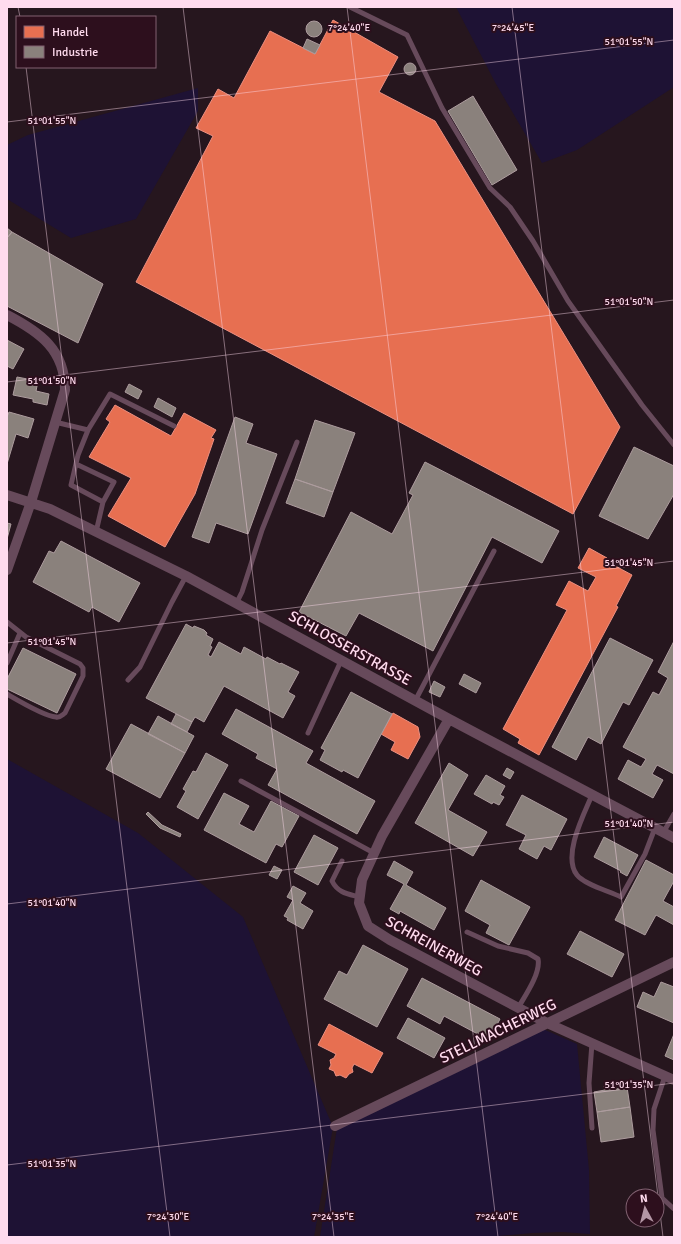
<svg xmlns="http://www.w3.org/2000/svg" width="681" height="1244" viewBox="0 0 681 1244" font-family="Signika,sans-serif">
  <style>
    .green { fill: #1e1234 }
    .shops { fill: #e76f51; stroke: #ee8f80 }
    .industry { fill: #8a817c; stroke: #ad9c9e }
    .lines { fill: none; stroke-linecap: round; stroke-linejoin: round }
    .lane { stroke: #674a5b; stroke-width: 5 }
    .street { stroke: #674a5b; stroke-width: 10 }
    .ticks { fill: none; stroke: #ffdbee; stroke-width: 1; stroke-opacity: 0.45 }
    .labels { text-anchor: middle; stroke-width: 4; stroke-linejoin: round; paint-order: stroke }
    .street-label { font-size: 15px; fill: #ffdbee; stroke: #2d0f1d }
    .ticks-label { font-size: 10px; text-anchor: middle; fill: #ffdbee; stroke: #2d0f1d; stroke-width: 4; stroke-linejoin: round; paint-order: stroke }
  </style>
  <rect width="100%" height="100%" fill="#26161e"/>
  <path class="green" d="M 456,7 L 674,7 L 674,87 L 577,150 L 542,163 L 496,84 Z
    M 198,88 L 198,111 L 136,219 L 71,238 L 7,199 L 7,145 L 28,135 Z
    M 7,759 L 138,833 L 243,917 L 333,1127 L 314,1237 L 7,1237 Z
    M 543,1029 L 577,1044 L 589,1170 L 590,1234 L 562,1232 L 532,1233 L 487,1237 L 320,1237 L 337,1128 Z"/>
  <path class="shops" d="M 333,20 L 398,57 L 379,92 L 435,121 L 620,427 L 573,514 L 136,282 L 213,136 L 196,128 L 218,89 L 234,98 L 270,31 L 315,54 Z
    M 115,405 L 171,436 L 184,413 L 216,430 L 211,438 L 214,439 L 195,494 L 165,547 L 108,516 L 131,478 L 89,457 L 110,422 L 106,419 Z
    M 589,548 L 607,558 L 606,561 L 632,575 L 616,606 L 618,607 L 539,755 L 518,743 L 520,739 L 503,729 L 567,610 L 556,605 L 569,581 L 588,591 L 596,577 L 578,568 Z
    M 393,713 L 418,727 L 420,737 L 408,759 L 391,750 L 395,742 L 381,734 Z
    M 329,1024 L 383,1053 L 372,1073 L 354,1064 L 352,1068 L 353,1072 L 349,1074 L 346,1078 L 340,1075 L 336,1076 L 334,1071 L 329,1069 L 331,1065 L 330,1060 L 334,1058 L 336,1054 L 318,1045 Z"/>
  <path class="industry" d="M306 29a8 8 0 1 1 16 0a8 8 0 1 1-16 0Z
    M 307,39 L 320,45 L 315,54 L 303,48 Z
    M404 69a6 6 0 1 1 12 0a6 6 0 1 1-12 0Z
    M 473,96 L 517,170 L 492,185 L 448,111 Z
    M 7,228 L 12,232 L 7,238 Z
    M 12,232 L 103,284 L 78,343 L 7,306 L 7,238 Z
    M 7,340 L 24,349 L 13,369 L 7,366 Z
    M 17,377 L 38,381 L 36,391 L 49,394 L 47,405 L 33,402 L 33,399 L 13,395 Z
    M 129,384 L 142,391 L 138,399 L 125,392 Z
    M 158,398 L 176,408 L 172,417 L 154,407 Z
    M 9,412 L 34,419 L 28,438 L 16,434 L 7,464 L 7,417 Z
    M 235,417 L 253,424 L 246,443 L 277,454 L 248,534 L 216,523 L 209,543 L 192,537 Z
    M 315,420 L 355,433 L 333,492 L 295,479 Z
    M 634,447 L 674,466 L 674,494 L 648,539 L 599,516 Z
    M 425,462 L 559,531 L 542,563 L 492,537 L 433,651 L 359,613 L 346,636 L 299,612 L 351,512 L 392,534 L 413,495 L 409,493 Z
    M 295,479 L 333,492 L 324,517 L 286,503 Z
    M 7,523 L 11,524 L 7,539 Z
    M 61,541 L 140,583 L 119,622 L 92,607 L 89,612 L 33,582 L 49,551 L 54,553 Z
    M 186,624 L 193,628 L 194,626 L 204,630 L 207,633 L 206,635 L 213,639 L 210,646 L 212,647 L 208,655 L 211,657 L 219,642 L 241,654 L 244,647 L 266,659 L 267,657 L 280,664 L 281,663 L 299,672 L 288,692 L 295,696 L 283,718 L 224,686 L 204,722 L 195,717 L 192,722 L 146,698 Z
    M 610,638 L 653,660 L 629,705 L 623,702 L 601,744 L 588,737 L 576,760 L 552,747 Z
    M 674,641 L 674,774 L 657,765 L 652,774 L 663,780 L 653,798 L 618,779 L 628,760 L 641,767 L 646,759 L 623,747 L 653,692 L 659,695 L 668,678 L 658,672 Z
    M 23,648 L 76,674 L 57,713 L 7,689 L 7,679 Z
    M 464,674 L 481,683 L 476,693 L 459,684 Z
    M 434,681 L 445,687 L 440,697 L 429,692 Z
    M 351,692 L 392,714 L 358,778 L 343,770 L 342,772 L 320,760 L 325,750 L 321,748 Z
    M 236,709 L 313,751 L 306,763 L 375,801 L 357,834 L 268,785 L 277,769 L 256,758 L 258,754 L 222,734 Z
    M 176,714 L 192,722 L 187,732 L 171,724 Z
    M 158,716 L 194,736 L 185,753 L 148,734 Z
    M 131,724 L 185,753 L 160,798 L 106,769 Z
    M 206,753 L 228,765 L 198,819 L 177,807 L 186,791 L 183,789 L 193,771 L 196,772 Z
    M 449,763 L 468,775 L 448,810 L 487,832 L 473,856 L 415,823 Z
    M 507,768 L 514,772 L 510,779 L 503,775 Z
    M 486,775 L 505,786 L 500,795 L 504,797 L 499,805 L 493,802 L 492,804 L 474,794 Z
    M 224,793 L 249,806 L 239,824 L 254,832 L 271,801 L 299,816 L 282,847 L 276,844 L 266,863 L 204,830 Z
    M 522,795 L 567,819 L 551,850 L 544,846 L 537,859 L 519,849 L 526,835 L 506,825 Z
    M 148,812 L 162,825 L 181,834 L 180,837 L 160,828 L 146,814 Z
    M 314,835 L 338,848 L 318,885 L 294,872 Z
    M 604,837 L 638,855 L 627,876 L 620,872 L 621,871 L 594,857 Z
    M 646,860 L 674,875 L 674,881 L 663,901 L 674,907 L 674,925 L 656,915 L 645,935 L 615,920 Z
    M 394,861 L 413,872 L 406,885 L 446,908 L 434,930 L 400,911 L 399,914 L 390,909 L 404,884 L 387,875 Z
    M 274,866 L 282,870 L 277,879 L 269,875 Z
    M 481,880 L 530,907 L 509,945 L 486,933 L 490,925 L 465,911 Z
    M 293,886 L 306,893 L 300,903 L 313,911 L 303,929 L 287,920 L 288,918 L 284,916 L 293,900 L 287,897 Z
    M 580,931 L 624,954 L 612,977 L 567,954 Z
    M 363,945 L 408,969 L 377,1027 L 324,999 L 339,971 L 347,975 Z
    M 422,978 L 500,1019 L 489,1040 L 444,1016 L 440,1024 L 407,1006 Z
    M 661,982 L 674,987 L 674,1023 L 637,1007 L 643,992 L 654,997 Z
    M 408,1018 L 445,1038 L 434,1058 L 397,1038 Z
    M 674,1034 L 674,1060 L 665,1056 Z
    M 615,1084 L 616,1089 L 627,1087 L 630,1107 L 597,1112 L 594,1092 L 605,1090 L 604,1086 Z
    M 630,1107 L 634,1137 L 601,1142 L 597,1112 Z"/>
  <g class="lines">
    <path class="lane" d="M 350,7 L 407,35 L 442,108 L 490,188 L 510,207 L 533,241 L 568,301 L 642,405 L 674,445
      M 55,422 L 88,430 L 110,394 L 174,426
      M 88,430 L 78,455 L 71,485 L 103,502 L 96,532
      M 76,464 L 114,482 L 103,502
      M 236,604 L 242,592 L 262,530 L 297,442
      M 7,622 L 26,637 L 80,664 L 83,668 L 83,676 L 65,713 C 62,715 60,718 56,717 C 44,716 19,701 7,694
      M 7,663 L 20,633
      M 128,680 L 140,667 L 172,602 L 186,576
      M 415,701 L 494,551
      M 308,733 L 341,661
      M 241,781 L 374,853
      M 592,795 C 584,814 562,856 577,875 C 585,885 609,891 621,897 L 645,854 L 655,828
      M 663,833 L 674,814
      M 342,861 L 332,881 C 338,893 348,894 359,897
      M 467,932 L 498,946 L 528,953 L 538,959 C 541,973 525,996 518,1008
      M 592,1043 L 589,1083 L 592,1128
      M 665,1076 L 654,1109 L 653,1130 L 662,1198 L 674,1209"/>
    <path class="street" d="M 7,315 C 40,332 65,350 65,390 L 31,502 L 7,570
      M 7,495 L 50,509 L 186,576 L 449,719 L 674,838
      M 449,719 L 382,836 L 362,880 L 359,903 L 368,926 L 390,940 L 547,1023 L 674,1080
      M 335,1126 L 674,962"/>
  </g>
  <path class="ticks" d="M 18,7 L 20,17M 183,7 L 334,1237M 347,7 L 498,1237M 512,7 L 663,1237M 26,67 L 170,1237M 7,122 L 674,40M 7,382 L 674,300M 7,643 L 674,561M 7,904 L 674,822M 7,1165 L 674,1083"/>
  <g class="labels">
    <g class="street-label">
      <text transform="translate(350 648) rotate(29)" y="5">SCHLOSSERSTRASSE</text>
      <text transform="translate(434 946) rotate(29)" y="5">SCHREINERWEG</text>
      <text transform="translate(498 1031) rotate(-26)" y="5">STELLMACHERWEG</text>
    </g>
  </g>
  <g class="ticks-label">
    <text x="349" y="31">7°24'40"E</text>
    <text x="513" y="31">7°24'45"E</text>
    <text x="629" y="45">51°01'55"N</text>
    <text x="52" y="124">51°01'55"N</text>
    <text x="629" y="305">51°01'50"N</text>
    <text x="52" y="384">51°01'50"N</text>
    <text x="629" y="566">51°01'45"N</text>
    <text x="52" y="645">51°01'45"N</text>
    <text x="629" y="827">51°01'40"N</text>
    <text x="52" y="906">51°01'40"N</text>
    <text x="629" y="1088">51°01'35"N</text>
    <text x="52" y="1167">51°01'35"N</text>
    <text x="168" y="1220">7°24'30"E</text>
    <text x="333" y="1220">7°24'35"E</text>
    <text x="497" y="1220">7°24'40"E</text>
  </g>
  <rect width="681" height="1244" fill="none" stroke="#ffdbee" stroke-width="16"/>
  <rect x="16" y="16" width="140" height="52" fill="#2d0f1d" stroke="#816171"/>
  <rect x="24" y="26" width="20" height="12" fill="#e76f51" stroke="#816171"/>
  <text x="52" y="36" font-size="12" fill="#ffdbee">Handel</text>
  <rect x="24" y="46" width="20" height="12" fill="#8a817c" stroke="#816171"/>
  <text x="52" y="56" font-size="12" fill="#ffdbee">Industrie</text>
  <g transform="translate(645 1208) rotate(353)"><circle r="19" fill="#2d0f1d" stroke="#816171"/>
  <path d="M0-3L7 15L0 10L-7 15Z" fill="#b396a5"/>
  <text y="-6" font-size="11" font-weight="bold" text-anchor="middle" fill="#ffdbee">N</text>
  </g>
</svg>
